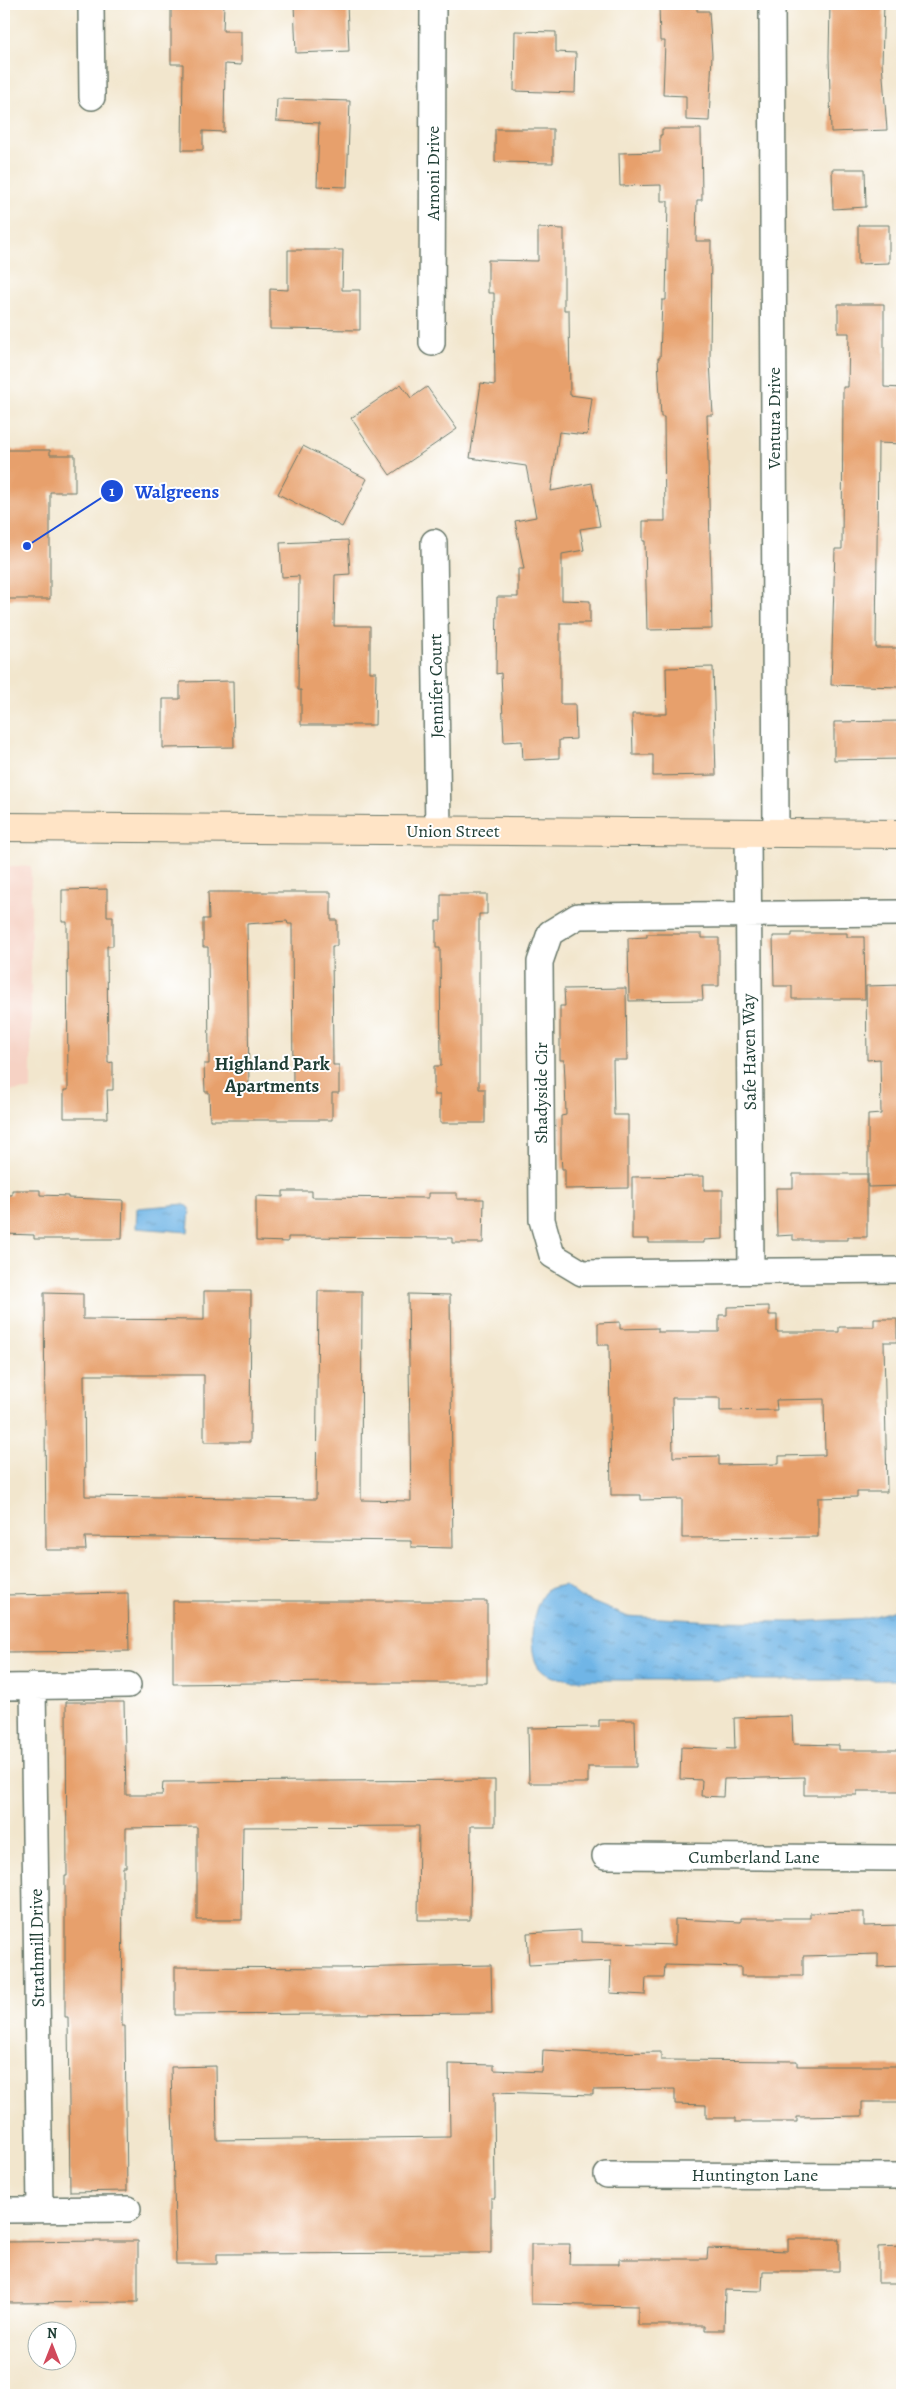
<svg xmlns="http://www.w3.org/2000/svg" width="906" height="2399" viewBox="0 0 906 2399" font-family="Alegreya,serif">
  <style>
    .built { fill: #f6d2c4 }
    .water { fill: url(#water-ripples); stroke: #48798d }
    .building { fill: #e7a06c; fill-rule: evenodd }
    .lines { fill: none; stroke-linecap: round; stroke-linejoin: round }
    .street-casing { stroke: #69786a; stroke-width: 28 }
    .secondary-casing { stroke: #69786a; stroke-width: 30 }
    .street { stroke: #fff; stroke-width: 25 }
    .secondary { stroke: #ffe4c6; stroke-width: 28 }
    .labels { text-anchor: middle; stroke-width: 4; stroke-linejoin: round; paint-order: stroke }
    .street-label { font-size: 18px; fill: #1f3d34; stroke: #fff }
    .neighbourhood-label { font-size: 19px; font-weight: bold; fill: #1f3d34; stroke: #fff }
    .leader { fill: none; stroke: #1d4ed8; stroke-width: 2 }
    .callout-dot { fill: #1d4ed8; stroke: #fff; stroke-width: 2 }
    .mark-label { font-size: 15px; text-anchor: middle; font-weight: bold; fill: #fff }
    .callout-label { font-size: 19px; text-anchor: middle; font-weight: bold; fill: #1d4ed8; stroke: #fff; stroke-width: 4; stroke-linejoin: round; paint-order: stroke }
  </style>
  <defs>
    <pattern id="water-ripples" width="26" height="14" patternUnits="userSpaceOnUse" patternTransform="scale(1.25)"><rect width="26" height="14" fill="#70b5e6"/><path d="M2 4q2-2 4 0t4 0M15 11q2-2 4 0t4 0" fill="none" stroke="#5b94bb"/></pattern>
  </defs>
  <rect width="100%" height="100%" fill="#fff"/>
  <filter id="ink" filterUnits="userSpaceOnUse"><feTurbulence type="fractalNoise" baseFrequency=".02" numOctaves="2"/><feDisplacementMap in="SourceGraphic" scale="10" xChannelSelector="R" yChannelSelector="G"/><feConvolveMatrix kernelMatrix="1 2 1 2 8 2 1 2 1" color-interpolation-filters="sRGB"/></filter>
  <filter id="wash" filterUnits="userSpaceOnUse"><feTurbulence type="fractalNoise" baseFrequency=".0096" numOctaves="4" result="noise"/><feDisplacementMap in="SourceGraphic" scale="20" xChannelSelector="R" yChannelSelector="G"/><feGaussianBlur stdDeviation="1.12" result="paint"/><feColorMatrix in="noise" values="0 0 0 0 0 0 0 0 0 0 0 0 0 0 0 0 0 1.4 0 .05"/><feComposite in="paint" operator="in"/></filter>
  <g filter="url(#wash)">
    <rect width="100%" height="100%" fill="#f2e6cd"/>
    <path class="built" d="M 4,866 L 31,866 L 31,1090 L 4,1091 Z"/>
    <path class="water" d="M 185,1204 L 190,1208 L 188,1232 L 136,1228 L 137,1208 Z
      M 565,1585 L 580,1597 L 626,1616 L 715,1621 L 792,1622 L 868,1618 L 902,1608 L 902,1680 L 572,1680 C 560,1678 547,1678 539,1668 C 527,1652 531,1604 547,1590 C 551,1587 560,1586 565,1585 Z"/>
    <g id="blocks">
      <path class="building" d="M 171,4 L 224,4 L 223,31 L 241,31 L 241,65 L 225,64 L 224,132 L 203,131 L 203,150 L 182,150 L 183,64 L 171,64 Z
        M 294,4 L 347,4 L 349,51 L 296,53 Z
        M 659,4 L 697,4 L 697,11 L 709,11 L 712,55 L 709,121 L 686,120 L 686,96 L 663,95 L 665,41 L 660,41 Z
        M 830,4 L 884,4 L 882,63 L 887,130 L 831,132 L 829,56 Z
        M 515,31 L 556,32 L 556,52 L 576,53 L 575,93 L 514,91 Z
        M 277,99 L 350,101 L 347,187 L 317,186 L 319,123 L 276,121 Z
        M 495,129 L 553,129 L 553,163 L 495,162 Z
        M 662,129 L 701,129 L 702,200 L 697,200 L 696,241 L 711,241 L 710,361 L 713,415 L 707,415 L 712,629 L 647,630 L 645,541 L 643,541 L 643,521 L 665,521 L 664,417 L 661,417 L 658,358 L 660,358 L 662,300 L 666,300 L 668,201 L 661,201 L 661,185 L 620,186 L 619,153 L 660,152 L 660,135 L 662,135 Z
        M 832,169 L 865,169 L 866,207 L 833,209 Z
        M 858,225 L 889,225 L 889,263 L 858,264 Z
        M 538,228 L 564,229 L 564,310 L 569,310 L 570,395 L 592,398 L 587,435 L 559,432 L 551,491 L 592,483 L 600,526 L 580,529 L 584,550 L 562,554 L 562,600 L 590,601 L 590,623 L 560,623 L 560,704 L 575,704 L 576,739 L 559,740 L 559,758 L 523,760 L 522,741 L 504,742 L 501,673 L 496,674 L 497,597 L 518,597 L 518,569 L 524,569 L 515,521 L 536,517 L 526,466 L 470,458 L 481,383 L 495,385 L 494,293 L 488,293 L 488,260 L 538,261 Z
        M 288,250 L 343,250 L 342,290 L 360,290 L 360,330 L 270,329 L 270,289 L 288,290 Z
        M 838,304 L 884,304 L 884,387 L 902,388 L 902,444 L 878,443 L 877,550 L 876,648 L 901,648 L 899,687 L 831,685 L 835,549 L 842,549 L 843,387 L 848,387 L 849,333 L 838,333 Z
        M 401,384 L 411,398 L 427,387 L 457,429 L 390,475 L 351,418 Z
        M 303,446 L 367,479 L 342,527 L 278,494 Z
        M 4,450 L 50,450 L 50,455 L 75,455 L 75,492 L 50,492 L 50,599 L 4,599 Z
        M 348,540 L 350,574 L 335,575 L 334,626 L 370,626 L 370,672 L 376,672 L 375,725 L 301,725 L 301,690 L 298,690 L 299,576 L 282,577 L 280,543 Z
        M 713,667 L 716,775 L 653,776 L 653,755 L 633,755 L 632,714 L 667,714 L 666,668 Z
        M 233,681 L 234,747 L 163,748 L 163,699 L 180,699 L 180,682 Z
        M 902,721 L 902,759 L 834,760 L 834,722 Z
        M 107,889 L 107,916 L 113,916 L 113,946 L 107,946 L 108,1063 L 113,1062 L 113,1090 L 107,1090 L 108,1118 L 64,1118 L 64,1090 L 68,1090 L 67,922 L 62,922 L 62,890 Z
        M 208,892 L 331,892 L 331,920 L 337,920 L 337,946 L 332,946 L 333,1065 L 339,1065 L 339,1093 L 332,1093 L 332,1120 L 210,1120 L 209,1092 L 205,1092 L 204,1064 L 209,1064 L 208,947 L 203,947 L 203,919 L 209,919 ZM 287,921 L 288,924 L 292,924 L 293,1088 L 249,1088 L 247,924 Z
        M 441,894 L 487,894 L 487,914 L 479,914 L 479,1089 L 485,1089 L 485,1123 L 440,1123 L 440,1095 L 434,1095 L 434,1066 L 441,1066 L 440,948 L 436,948 L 436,921 L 441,921 Z
        M 792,933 L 847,933 L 847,937 L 864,937 L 865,999 L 792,999 L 792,986 L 774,986 L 773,936 L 792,936 Z
        M 647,934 L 702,934 L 702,938 L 719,938 L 719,986 L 702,986 L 703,1000 L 629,1001 L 628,938 L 647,937 Z
        M 902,985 L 902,1186 L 868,1187 L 868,1115 L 881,1114 L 880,1059 L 867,1060 L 866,986 Z
        M 626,988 L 627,1060 L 613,1060 L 614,1115 L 628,1115 L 628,1188 L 565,1189 L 565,1169 L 562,1169 L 561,1155 L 561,1116 L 566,1115 L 565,1079 L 564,1060 L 560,1060 L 560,1006 L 565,1006 L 564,989 Z
        M 793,1174 L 867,1174 L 867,1237 L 848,1237 L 848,1240 L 793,1240 L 793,1235 L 777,1236 L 776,1188 L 793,1188 Z
        M 704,1176 L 704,1190 L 723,1190 L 723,1239 L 704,1240 L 704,1243 L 649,1243 L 649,1239 L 632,1239 L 632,1177 Z
        M 12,1190 L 40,1190 L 40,1195 L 68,1196 L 68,1198 L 123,1200 L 122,1239 L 34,1239 L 34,1235 L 4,1234 L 4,1195 L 12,1195 Z
        M 283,1191 L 312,1191 L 312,1197 L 428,1198 L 428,1193 L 457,1193 L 457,1199 L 484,1199 L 483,1243 L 452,1243 L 452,1238 L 288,1237 L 288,1242 L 256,1241 L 256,1196 L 283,1197 Z
        M 204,1291 L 251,1291 L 250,1442 L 204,1442 L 204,1375 L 84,1375 L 85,1496 L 316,1499 L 318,1291 L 362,1291 L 361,1500 L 411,1501 L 408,1294 L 450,1295 L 453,1548 L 411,1547 L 411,1541 L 85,1537 L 86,1550 L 46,1550 L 44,1293 L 83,1294 L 83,1319 L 204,1320 Z
        M 769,1306 L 769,1315 L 777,1315 L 777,1332 L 839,1332 L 839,1327 L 874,1327 L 874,1319 L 897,1319 L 897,1342 L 884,1342 L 887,1492 L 857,1492 L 857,1497 L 818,1498 L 818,1537 L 682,1538 L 682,1499 L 641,1500 L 641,1495 L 611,1495 L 609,1345 L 598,1345 L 598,1323 L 620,1322 L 620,1329 L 658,1328 L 658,1332 L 719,1332 L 719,1315 L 727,1315 L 727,1307 ZM 672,1398 L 720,1398 L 720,1411 L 777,1410 L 776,1400 L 824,1399 L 825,1455 L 779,1456 L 779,1464 L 719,1465 L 719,1456 L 673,1457 Z
        M 128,1593 L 129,1651 L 4,1652 L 4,1595 Z
        M 173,1601 L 487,1601 L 487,1683 L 338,1683 L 338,1682 L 173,1684 Z
        M 66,1702 L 124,1702 L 126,1795 L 162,1795 L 163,1782 L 495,1780 L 495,1826 L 471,1826 L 470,1920 L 418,1920 L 419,1826 L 243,1827 L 242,1920 L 197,1920 L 197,1827 L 126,1828 L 126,1867 L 123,1867 L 122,2026 L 125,2026 L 127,2191 L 70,2192 L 68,2017 L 65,2017 L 65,1876 L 67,1876 Z
        M 792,1716 L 793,1744 L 839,1745 L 839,1750 L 902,1750 L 902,1791 L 857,1791 L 857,1795 L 804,1795 L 804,1777 L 724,1779 L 723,1797 L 701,1796 L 702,1780 L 680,1779 L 681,1747 L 735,1749 L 734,1718 Z
        M 599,1720 L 635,1720 L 636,1767 L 588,1767 L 588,1783 L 529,1783 L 528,1728 L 599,1727 Z
        M 864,1912 L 864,1926 L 902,1925 L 902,1966 L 878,1967 L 878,1954 L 803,1956 L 803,1976 L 741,1976 L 741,1967 L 665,1965 L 664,1978 L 646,1978 L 645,1995 L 610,1993 L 611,1961 L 529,1965 L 527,1933 L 581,1930 L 581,1942 L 675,1945 L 675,1919 L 741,1922 L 741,1918 L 810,1918 L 810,1913 Z
        M 491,1965 L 492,2013 L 175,2015 L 175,1967 L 341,1968 Z
        M 543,2050 L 595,2053 L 661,2052 L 661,2060 L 797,2061 L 797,2066 L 902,2066 L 902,2102 L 862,2102 L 862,2116 L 797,2117 L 797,2122 L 736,2122 L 736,2118 L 706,2118 L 706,2105 L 675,2104 L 675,2089 L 593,2090 L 593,2095 L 494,2092 L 495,2198 L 491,2198 L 491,2253 L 217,2254 L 217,2264 L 176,2264 L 171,2067 L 216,2066 L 217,2140 L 450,2137 L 449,2064 L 494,2065 L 494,2070 L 542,2072 Z
        M 788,2239 L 839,2239 L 839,2271 L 763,2271 L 762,2291 L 725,2290 L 724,2330 L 705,2330 L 705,2325 L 638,2325 L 638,2306 L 531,2304 L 531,2244 L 570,2244 L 569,2264 L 619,2264 L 619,2259 L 707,2259 L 708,2248 L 788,2251 Z
        M 109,2241 L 138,2241 L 138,2302 L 4,2303 L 4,2242 Z
        M 902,2246 L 902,2283 L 878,2283 L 878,2247 Z"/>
    </g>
  </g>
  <g filter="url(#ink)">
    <use href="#blocks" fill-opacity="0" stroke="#69786a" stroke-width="1"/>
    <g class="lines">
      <g class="street-casing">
        <path id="street" d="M 91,4 L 92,97
          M 772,4 L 776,833
          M 432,343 L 433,4
          M 434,542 L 438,831
          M 748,833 L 751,1270
          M 902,913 L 578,916 L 550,933 L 540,962 L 542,1220 L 552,1255 L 582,1273 L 902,1270
          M 33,1686 L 40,2209
          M 4,1687 L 128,1685
          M 605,1856 L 902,1858
          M 607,2175 L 902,2176
          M 4,2210 L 128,2209"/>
      </g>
      <g class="secondary-casing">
        <path id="secondary" d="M 4,827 L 902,834"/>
      </g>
      <use href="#street" class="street"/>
      <use href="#secondary" class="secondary"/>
    </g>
  </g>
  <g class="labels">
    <g class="street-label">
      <text transform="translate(433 173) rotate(-90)" y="6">Arnoni Drive</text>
      <text transform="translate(774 418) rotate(-90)" y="6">Ventura Drive</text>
      <text transform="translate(436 686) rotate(-91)" y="6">Jennifer Court</text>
      <text x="453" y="837">Union Street</text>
      <text transform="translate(749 1052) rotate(-91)" y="6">Safe Haven Way</text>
      <text transform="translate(541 1093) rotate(-90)" y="6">Shadyside Cir</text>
      <text x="754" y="1863">Cumberland Lane</text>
      <text transform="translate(37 1948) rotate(-91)" y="6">Strathmill Drive</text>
      <text x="755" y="2181">Huntington Lane</text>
    </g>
    <g class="neighbourhood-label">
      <text x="272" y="1070">Highland Park<tspan x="272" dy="22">Apartments</tspan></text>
    </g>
  </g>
  <path class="leader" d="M27 546L112 491"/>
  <g class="callout-dot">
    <circle cx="27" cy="546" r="5"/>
    <circle cx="112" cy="491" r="12"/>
  </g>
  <g class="mark-label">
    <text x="112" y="496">1</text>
  </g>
  <g class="callout-label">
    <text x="177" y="498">Walgreens</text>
  </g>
  <rect width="906" height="2399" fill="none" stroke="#fff" stroke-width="20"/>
  <g transform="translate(52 2346)"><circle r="24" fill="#ffffff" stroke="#a5b1ae"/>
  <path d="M0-4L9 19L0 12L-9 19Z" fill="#d1495b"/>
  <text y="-8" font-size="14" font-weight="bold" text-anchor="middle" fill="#1f3d34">N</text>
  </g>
</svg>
